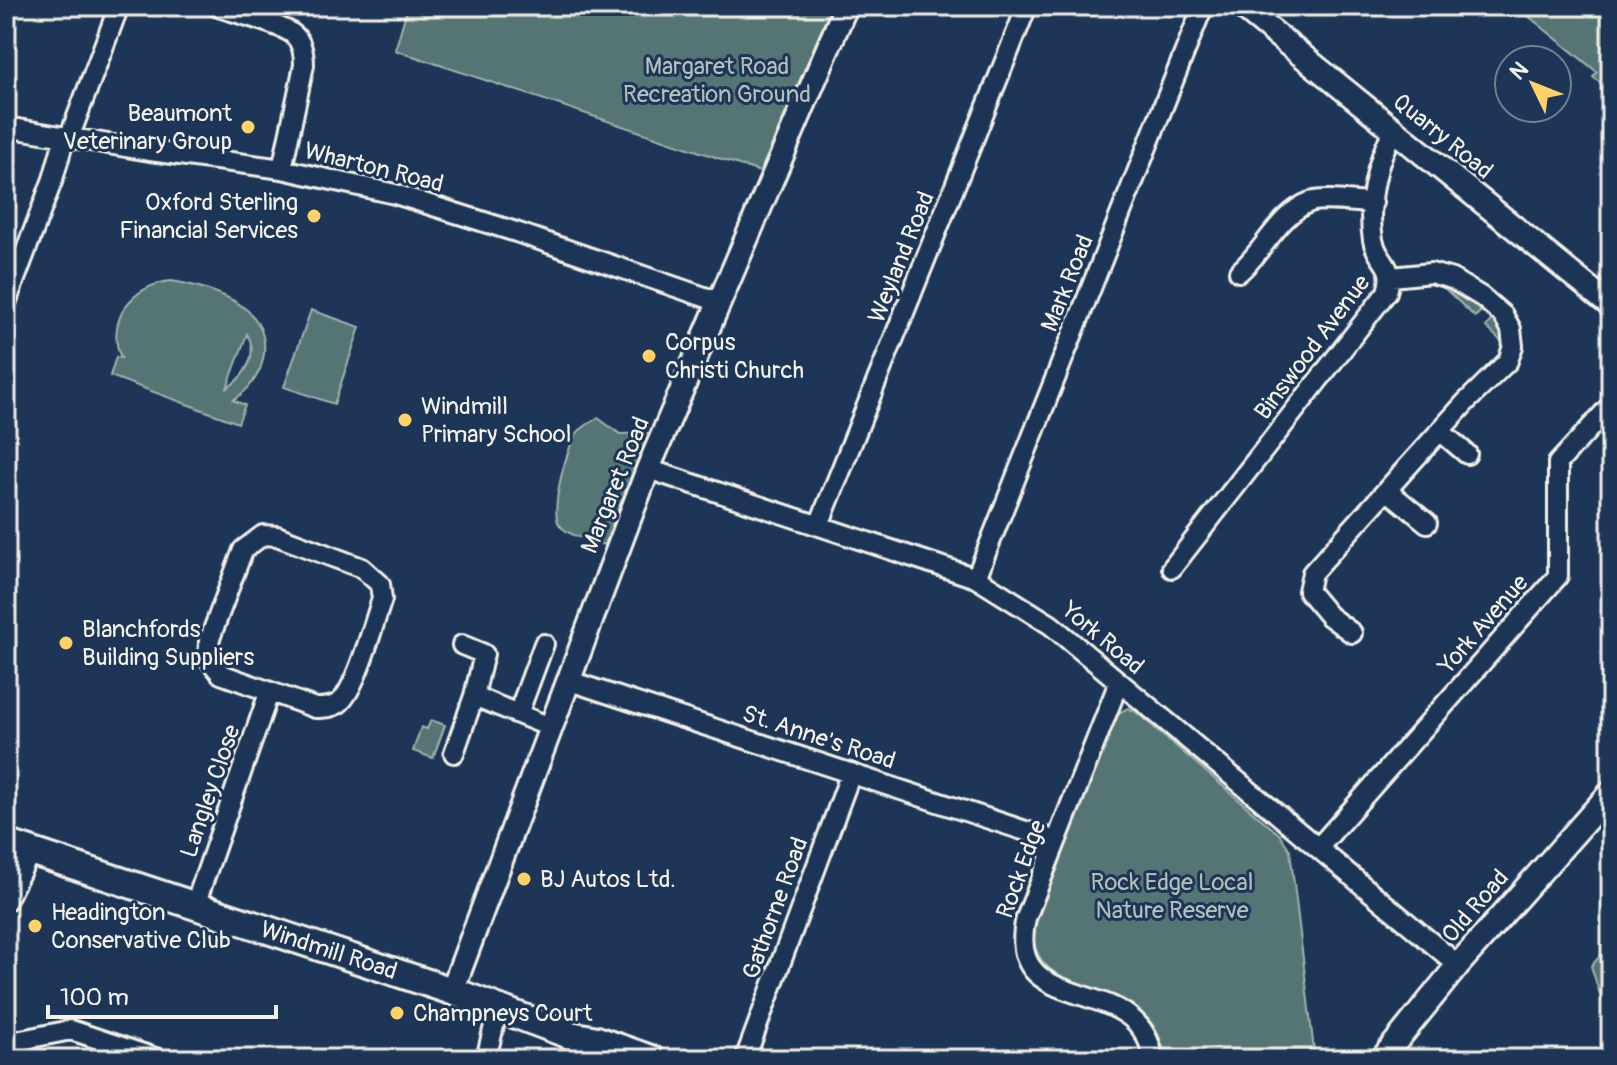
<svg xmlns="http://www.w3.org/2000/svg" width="1617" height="1065" viewBox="0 0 1617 1065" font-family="Pangolin,sans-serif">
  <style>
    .green { fill: #557574; stroke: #a4b3ae; stroke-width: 2; fill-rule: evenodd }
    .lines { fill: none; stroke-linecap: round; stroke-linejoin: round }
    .minor-casing { stroke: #f4f1e8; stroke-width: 24 }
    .tertiary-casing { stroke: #f4f1e8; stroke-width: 28 }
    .secondary-casing { stroke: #f4f1e8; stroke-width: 32 }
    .minor { stroke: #1d3557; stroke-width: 18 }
    .tertiary { stroke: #1d3557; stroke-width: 22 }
    .secondary { stroke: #1d3557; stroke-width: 26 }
    .poi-dot { fill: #ffd166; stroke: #1d3557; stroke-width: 3 }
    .labels { text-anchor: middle; stroke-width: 6; stroke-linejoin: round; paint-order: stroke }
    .park-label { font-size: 24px; fill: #b4bfba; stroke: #1d3557 }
    .poi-label { font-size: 24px; fill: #f4f1e8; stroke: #1d3557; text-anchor: start }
    .street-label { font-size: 24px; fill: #f4f1e8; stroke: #1d3557 }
  </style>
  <rect width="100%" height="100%" fill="#1d3557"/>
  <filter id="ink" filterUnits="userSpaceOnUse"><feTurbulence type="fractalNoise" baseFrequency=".0125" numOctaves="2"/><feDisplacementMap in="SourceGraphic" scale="16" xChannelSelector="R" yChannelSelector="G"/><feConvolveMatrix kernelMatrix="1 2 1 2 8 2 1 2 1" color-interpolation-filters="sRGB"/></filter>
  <g filter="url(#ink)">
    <path class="green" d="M 408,6 L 832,6 L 760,172 L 395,50 Z
      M 1516,6 L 1611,6 L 1611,78 L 1604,86 L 1593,77 L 1597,72 Z
      M 171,281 C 193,284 224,293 242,306 C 278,332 267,380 233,400 L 245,405 L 238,423 L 110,376 L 116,357 L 121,358 C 105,320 132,285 171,281 ZM 247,334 C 259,354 246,376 227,388 Z
      M 1438,282 C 1463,291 1505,313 1504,344 L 1486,327 L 1492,319 L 1483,309 L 1475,317 Z
      M 311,310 L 360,327 L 334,404 L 284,387 Z
      M 598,418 L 620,434 L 649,433 L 604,545 C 591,540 566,536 559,524 C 550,509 567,446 577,433 C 582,427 591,422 598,418 Z
      M 1128,708 L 1136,712 L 1280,835 L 1290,850 L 1315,1059 L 1165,1059 C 1154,969 1039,1009 1032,933 L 1114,722 L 1120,712 Z
      M 431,720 L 445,725 L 433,758 L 413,751 L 421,727 L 427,729 Z
      M 1611,953 L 1611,1029 L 1591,966 L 1600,956 Z"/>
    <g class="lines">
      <g class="minor-casing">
        <path id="minor" d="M 216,6 C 232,12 284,25 294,35 C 302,42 304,55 304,65 L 282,169
          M 6,127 L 150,151 L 282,169 L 395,194 L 516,232 L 719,302
          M 1239,272 C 1264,251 1279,214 1310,202 C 1324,197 1357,203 1373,203
          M 6,303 L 53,179 L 62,147 L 72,130 L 119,6
          M 1440,431 L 1467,454
          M 648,469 L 976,578 L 1051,625 L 1458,965
          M 1388,491 L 1427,523
          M 819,525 L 1027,6
          M 263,535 L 277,536 L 362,568 L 380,584 L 382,599 C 374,622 356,690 339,703 C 331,708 323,708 315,708 L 221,674 L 208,658 L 209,641 L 243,550 Z
          M 1172,568 L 1387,292 C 1396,263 1378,264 1373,240 C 1367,205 1376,160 1394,130
          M 976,578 L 1203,6
          M 1352,633 L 1329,616 L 1308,591 L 1312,573 L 1465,403 L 1508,361 L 1513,346 L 1511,329 L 1503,315 L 1482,297 L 1452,279 L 1431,273 L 1392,277
          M 567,680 L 1056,841
          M 1119,682 L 1026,918 C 1007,999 1090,985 1130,1017 C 1144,1028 1150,1042 1154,1059
          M 474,696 L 550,727
          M 518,714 L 544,644
          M 454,753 L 474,696 L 484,654 L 462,645
          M 1319,847 L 1558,576 L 1558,463 L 1611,405
          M 6,901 L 31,851
          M 195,905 L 269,693
          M 6,1043 L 71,1030 L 158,1059
          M 486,1059 L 498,1009
          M 745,1059 L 851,773"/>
      </g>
      <g class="tertiary-casing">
        <path id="tertiary" d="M 1241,6 L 1611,306
          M 452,991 L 648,469 L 846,6
          M 1382,1059 L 1458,965 L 1611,792"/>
      </g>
      <g class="secondary-casing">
        <path id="secondary" d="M 6,843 L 452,991 L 570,1035 L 597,1040 L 651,1059"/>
      </g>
      <use href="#minor" class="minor"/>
      <use href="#tertiary" class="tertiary"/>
      <use href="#secondary" class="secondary"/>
    </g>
  </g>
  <g class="poi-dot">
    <circle cx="248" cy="127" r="8"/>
    <circle cx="314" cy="216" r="8"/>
    <circle cx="649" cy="356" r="8"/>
    <circle cx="405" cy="420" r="8"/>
    <circle cx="66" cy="643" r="8"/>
    <circle cx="524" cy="879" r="8"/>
    <circle cx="35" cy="926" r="8"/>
    <circle cx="397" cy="1013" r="8"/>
  </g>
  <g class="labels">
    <g class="park-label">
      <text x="717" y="74">Margaret Road<tspan x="717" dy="28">Recreation Ground</tspan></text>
      <text x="1172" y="890">Rock Edge Local<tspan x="1172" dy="28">Nature Reserve</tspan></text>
    </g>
    <g class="poi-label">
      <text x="232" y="121" text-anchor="end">Beaumont<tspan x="232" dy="28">Veterinary Group</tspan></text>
      <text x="298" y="210" text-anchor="end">Oxford Sterling<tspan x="298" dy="28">Financial Services</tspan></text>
      <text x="665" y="350">Corpus<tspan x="665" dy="28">Christi Church</tspan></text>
      <text x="421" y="414">Windmill<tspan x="421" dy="28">Primary School</tspan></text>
      <text x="82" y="637">Blanchfords<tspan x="82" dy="28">Building Suppliers</tspan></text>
      <text x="540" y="887">BJ Autos Ltd.</text>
      <text x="51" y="920">Headington<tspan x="51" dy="28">Conservative Club</tspan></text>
      <text x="413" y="1021">Champneys Court</text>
    </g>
    <g class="street-label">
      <text transform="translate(1443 136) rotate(39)" y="8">Quarry Road</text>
      <text transform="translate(374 167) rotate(14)" y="8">Wharton Road</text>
      <text transform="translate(901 257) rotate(-68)" y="8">Weyland Road</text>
      <text transform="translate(1067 283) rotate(-68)" y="8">Mark Road</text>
      <text transform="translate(1312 347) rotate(-53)" y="8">Binswood Avenue</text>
      <text transform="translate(615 485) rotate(-68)" y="8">Margaret Road</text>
      <text transform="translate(1483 624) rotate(-49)" y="8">York Avenue</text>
      <text transform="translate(1103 638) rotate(40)" y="8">York Road</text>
      <text transform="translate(819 737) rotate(18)" y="8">St. Anne's Road</text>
      <text transform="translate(210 791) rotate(-71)" y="8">Langley Close</text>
      <text transform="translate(1021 869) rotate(-70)" y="8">Rock Edge</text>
      <text transform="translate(1475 906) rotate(-49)" y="8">Old Road</text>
      <text transform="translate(775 908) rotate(-70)" y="8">Gathorne Road</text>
      <text transform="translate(329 950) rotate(18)" y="8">Windmill Road</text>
    </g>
  </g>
  <rect width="1617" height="1065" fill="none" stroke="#1d3557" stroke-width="32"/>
  <rect x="16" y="16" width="1585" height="1033" fill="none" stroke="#f4f1e8" stroke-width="3" filter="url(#ink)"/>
  <g transform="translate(1533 84) rotate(313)"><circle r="38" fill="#1d3557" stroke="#738091" stroke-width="2"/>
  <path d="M0-6L14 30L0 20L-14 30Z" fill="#ffd166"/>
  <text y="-12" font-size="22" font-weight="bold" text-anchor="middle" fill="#f4f1e8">N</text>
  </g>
  <path d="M48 1005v12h228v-12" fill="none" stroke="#f4f1e8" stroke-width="4"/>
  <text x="60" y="1005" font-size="24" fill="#f4f1e8" stroke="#1d3557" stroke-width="6" paint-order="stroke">100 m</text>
</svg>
